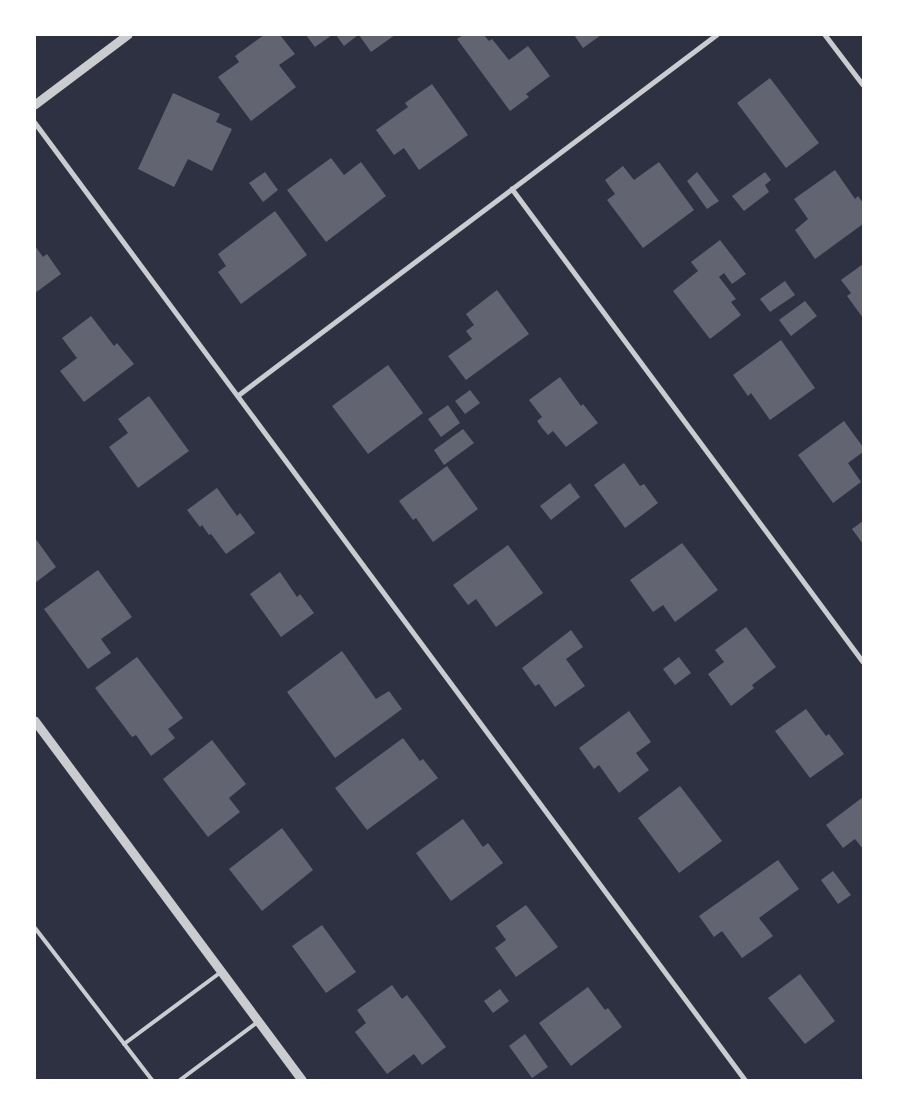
<svg xmlns="http://www.w3.org/2000/svg" width="898" height="1115" viewBox="0 0 898 1115" font-family="'Archivo Narrow',sans-serif">
  <style>
    .building { fill: #626471 }
    .lines { fill: none; stroke-linecap: round; stroke-linejoin: round }
    .service { stroke: #caccd0; stroke-width: 4 }
    .minor { stroke: #caccd0; stroke-width: 5 }
    .tertiary { stroke: #caccd0; stroke-width: 9 }
  </style>
  <rect width="100%" height="100%" fill="#2d3142"/>
  <path class="building" d="M 264,35 L 280,35 L 295,54 L 279,65 L 296,87 L 251,121 L 218,77 L 239,62 L 235,56 Z
    M 306,35 L 332,35 L 315,47 Z
    M 336,35 L 358,35 L 344,46 Z
    M 359,35 L 395,35 L 371,52 Z
    M 463,35 L 484,35 L 489,41 L 492,39 L 509,60 L 528,46 L 550,76 L 526,94 L 529,97 L 510,111 L 457,39 Z
    M 574,35 L 601,35 L 583,48 Z
    M 770,78 L 819,143 L 786,168 L 737,103 Z
    M 432,84 L 468,135 L 419,170 L 404,148 L 394,155 L 376,130 L 408,107 L 405,103 Z
    M 173,93 L 220,114 L 216,122 L 232,129 L 212,171 L 188,159 L 174,187 L 138,169 Z
    M 331,158 L 344,175 L 361,162 L 386,196 L 326,242 L 287,190 Z
    M 659,162 L 694,210 L 643,248 L 607,200 L 615,194 L 605,180 L 623,166 L 634,180 Z
    M 835,170 L 855,199 L 858,196 L 863,203 L 863,224 L 815,259 L 795,230 L 808,219 L 794,199 Z
    M 265,172 L 278,190 L 263,202 L 249,183 Z
    M 697,172 L 719,201 L 707,209 L 687,181 Z
    M 765,172 L 771,180 L 765,185 L 769,192 L 744,211 L 732,196 Z
    M 275,211 L 307,255 L 241,304 L 218,272 L 226,266 L 218,254 Z
    M 720,240 L 746,274 L 732,284 L 724,273 L 719,277 L 736,299 L 731,302 L 741,315 L 710,339 L 673,291 L 698,271 L 691,262 Z
    M 35,246 L 43,257 L 47,254 L 61,274 L 35,293 Z
    M 863,264 L 863,318 L 847,296 L 851,293 L 841,280 Z
    M 785,281 L 795,295 L 770,312 L 760,299 Z
    M 497,290 L 529,334 L 466,380 L 448,356 L 472,339 L 466,331 L 474,325 L 466,314 Z
    M 805,301 L 817,316 L 791,336 L 779,320 Z
    M 91,316 L 114,346 L 117,343 L 134,364 L 84,402 L 60,371 L 77,358 L 62,338 Z
    M 781,340 L 815,388 L 770,420 L 751,393 L 748,396 L 733,375 Z
    M 388,365 L 423,413 L 368,454 L 332,406 Z
    M 560,377 L 581,406 L 583,404 L 598,423 L 566,447 L 553,431 L 548,435 L 542,428 L 537,421 L 542,417 L 529,400 Z
    M 470,390 L 480,403 L 465,414 L 455,401 Z
    M 149,396 L 189,451 L 138,488 L 109,447 L 128,433 L 118,419 Z
    M 448,405 L 460,423 L 441,437 L 428,419 Z
    M 844,421 L 863,447 L 863,452 L 848,463 L 861,482 L 833,503 L 798,455 Z
    M 463,429 L 474,443 L 444,465 L 434,450 Z
    M 624,463 L 640,486 L 644,484 L 658,503 L 625,528 L 594,485 Z
    M 447,466 L 478,509 L 433,542 L 416,518 L 413,520 L 399,501 Z
    M 570,483 L 580,497 L 551,520 L 540,506 Z
    M 217,488 L 237,516 L 240,513 L 255,533 L 226,554 L 211,534 L 209,535 L 202,525 L 200,527 L 187,510 Z
    M 863,521 L 863,544 L 852,529 Z
    M 35,538 L 56,567 L 35,583 Z
    M 682,543 L 718,590 L 675,622 L 663,605 L 653,612 L 630,580 Z
    M 508,545 L 543,593 L 496,627 L 476,599 L 468,605 L 453,585 Z
    M 98,570 L 132,617 L 101,639 L 111,653 L 88,669 L 44,609 Z
    M 280,572 L 297,597 L 300,594 L 314,613 L 281,637 L 250,594 Z
    M 746,627 L 776,667 L 752,685 L 754,688 L 731,706 L 708,674 L 724,662 L 715,650 Z
    M 571,630 L 583,647 L 566,659 L 585,686 L 555,707 L 539,684 L 535,686 L 522,668 Z
    M 342,651 L 376,699 L 389,691 L 402,709 L 335,758 L 287,692 Z
    M 137,657 L 183,718 L 168,729 L 175,738 L 151,756 L 136,735 L 132,737 L 95,688 Z
    M 679,657 L 691,673 L 675,685 L 663,669 Z
    M 806,709 L 826,736 L 829,734 L 844,754 L 810,778 L 775,731 Z
    M 629,711 L 651,742 L 636,753 L 649,770 L 619,793 L 599,765 L 594,769 L 579,748 Z
    M 403,738 L 420,761 L 423,759 L 438,778 L 367,830 L 335,788 Z
    M 212,740 L 246,784 L 229,798 L 240,812 L 208,837 L 163,779 Z
    M 680,786 L 722,841 L 679,873 L 638,818 Z
    M 863,797 L 863,849 L 855,839 L 843,848 L 826,825 Z
    M 463,819 L 483,847 L 488,843 L 503,863 L 451,901 L 416,853 Z
    M 282,828 L 313,870 L 262,911 L 229,869 Z
    M 778,860 L 799,889 L 759,918 L 773,936 L 742,958 L 722,931 L 714,937 L 699,916 Z
    M 833,871 L 851,895 L 838,904 L 821,880 Z
    M 526,905 L 558,947 L 516,977 L 495,948 L 506,940 L 496,926 Z
    M 322,925 L 356,972 L 326,993 L 292,946 Z
    M 800,974 L 835,1021 L 805,1044 L 768,998 Z
    M 392,985 L 402,999 L 407,995 L 446,1047 L 422,1065 L 414,1054 L 387,1074 L 355,1032 L 366,1023 L 357,1010 Z
    M 588,987 L 605,1010 L 608,1008 L 622,1027 L 571,1066 L 539,1023 Z
    M 500,989 L 509,1001 L 493,1013 L 484,1001 Z
    M 525,1034 L 548,1067 L 532,1078 L 509,1046 Z"/>
  <g class="lines">
    <path class="service" d="M 35,928 L 152,1080
      M 124,1044 L 221,972
      M 180,1080 L 259,1021"/>
    <path class="minor" d="M 825,35 L 863,85
      M 35,123 L 745,1080
      M 512,189 L 863,662
      M 238,396 L 717,35"/>
    <path class="tertiary" d="M 35,105 L 128,35
      M 35,721 L 302,1080"/>
  </g>
  <rect width="898" height="1115" fill="none" stroke="#ffffff" stroke-width="72"/>
</svg>
